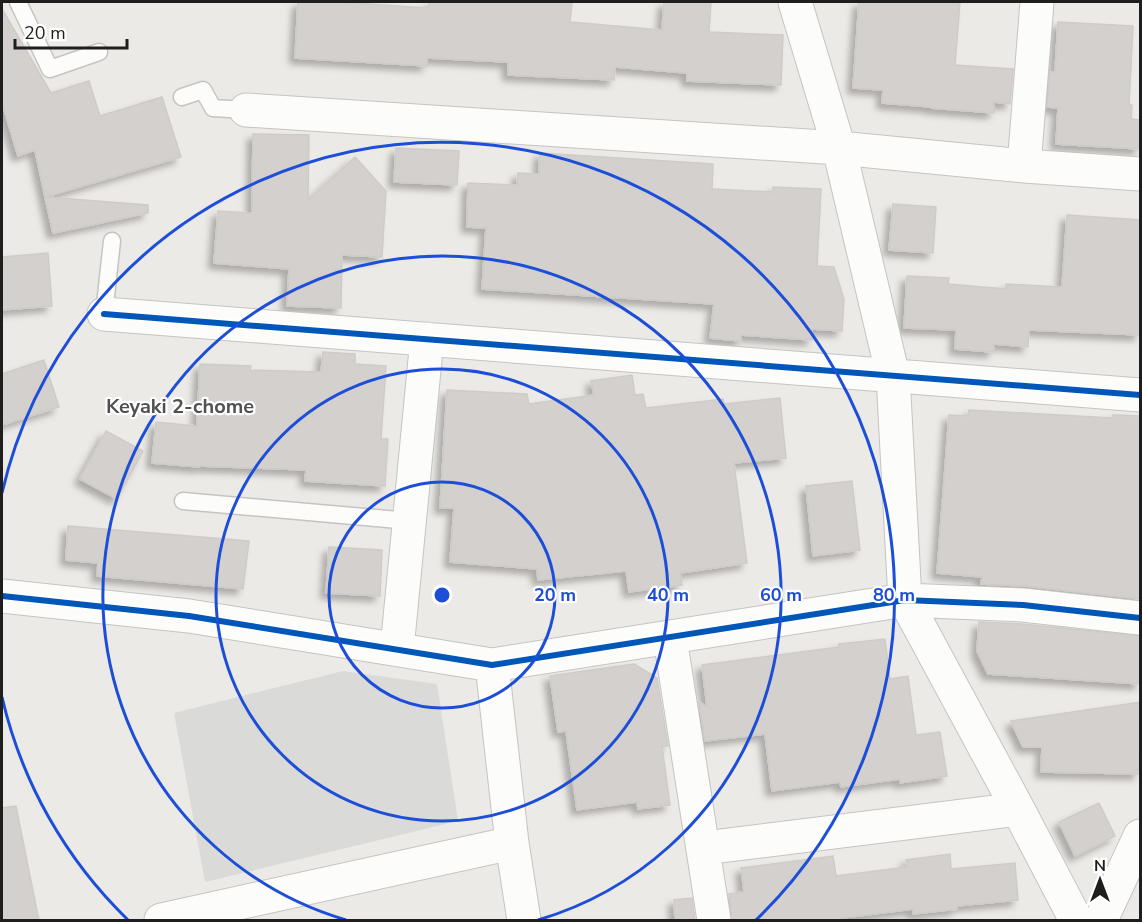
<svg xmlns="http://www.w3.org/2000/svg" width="1142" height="922" viewBox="0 0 1142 922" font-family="'Nunito Sans',sans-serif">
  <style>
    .religious { fill: #dadad8 }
    .building { fill: #d3d0ce; stroke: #cfccc8; stroke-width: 1.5; filter: url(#shadow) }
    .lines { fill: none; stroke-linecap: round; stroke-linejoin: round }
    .lane-casing { stroke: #c5c4c3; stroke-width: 19 }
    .street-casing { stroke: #c5c4c3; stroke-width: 35 }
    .lane { stroke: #fcfcfb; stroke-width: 16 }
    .street { stroke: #fcfcfb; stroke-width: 33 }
    .cycleway-casing { stroke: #fff; stroke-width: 10 }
    .cycleway { stroke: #0057b8; stroke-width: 6 }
    .ring { fill: none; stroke: #1d4ed8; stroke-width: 3 }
    .labels { text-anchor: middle; stroke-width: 4.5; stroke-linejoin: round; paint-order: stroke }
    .neighbourhood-label { font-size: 20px; font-weight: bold; fill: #515151; stroke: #fff }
    .centre { fill: #1d4ed8; stroke: #fff; stroke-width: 3 }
    .ring-label { font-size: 18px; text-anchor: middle; font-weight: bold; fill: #1d4ed8; stroke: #fff; stroke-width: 4.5; stroke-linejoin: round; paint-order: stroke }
  </style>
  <defs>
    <filter id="shadow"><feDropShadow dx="-5.5" dy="5.5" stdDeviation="3" flood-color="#0004"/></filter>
  </defs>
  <rect width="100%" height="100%" fill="#eceae7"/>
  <path class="religious" d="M 343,671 L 437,684 L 458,821 L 205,882 L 174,713 Z"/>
  <path class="building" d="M 298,2 L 341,2 L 428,8 L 429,2 L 572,2 L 570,22 L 662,30 L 664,2 L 711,2 L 709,32 L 783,35 L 781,85 L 687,81 L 687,73 L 615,67 L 614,80 L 508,75 L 508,62 L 427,58 L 427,66 L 295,58 Z
    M 859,2 L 960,2 L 955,65 L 1013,69 L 1010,104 L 994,102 L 994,113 L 931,108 L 931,107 L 882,103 L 883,90 L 853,88 Z
    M 2,9 L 51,93 L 89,81 L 100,116 L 162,97 L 181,157 L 45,197 L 35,150 L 18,156 L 2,103 Z
    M 1058,22 L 1133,26 L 1129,105 L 1132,105 L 1131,119 L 1140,120 L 1140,149 L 1056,144 L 1058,108 L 1047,107 L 1050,72 L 1055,72 Z
    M 253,134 L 309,135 L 308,200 L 355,157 L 386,191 L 382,257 L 342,255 L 341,308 L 287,306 L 289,269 L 214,263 L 218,211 L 252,213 Z
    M 396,148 L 459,151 L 457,185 L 394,182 Z
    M 540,153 L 713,164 L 712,189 L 773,192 L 773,187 L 821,189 L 817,266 L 834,267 L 844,299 L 842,331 L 812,329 L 812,340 L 741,335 L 741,341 L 710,338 L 714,304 L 482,289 L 486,228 L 467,227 L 468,183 L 517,185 L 518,173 L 539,174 Z
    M 45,197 L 148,205 L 148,213 L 53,233 Z
    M 893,204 L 936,207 L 933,253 L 889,250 Z
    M 1067,215 L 1140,220 L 1140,335 L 1029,330 L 1028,347 L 994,344 L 993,352 L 955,349 L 956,330 L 904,328 L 907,276 L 949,278 L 948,284 L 1006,289 L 1006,284 L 1062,287 Z
    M 48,253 L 52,306 L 2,310 L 2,257 Z
    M 323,352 L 355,354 L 355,364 L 386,366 L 381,439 L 388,439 L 385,486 L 305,481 L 306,470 L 199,466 L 199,467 L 152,463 L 156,422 L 197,426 L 200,364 L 251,366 L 250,370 L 321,372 Z
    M 44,360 L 59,407 L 2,425 L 2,374 Z
    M 632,375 L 635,395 L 643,394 L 646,408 L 723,399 L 724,404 L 780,398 L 786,458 L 734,463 L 747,563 L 680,573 L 682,585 L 629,592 L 626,571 L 538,580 L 537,569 L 450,562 L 454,508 L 440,508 L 447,390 L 527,394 L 529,404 L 594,395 L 591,381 Z
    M 969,410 L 1112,418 L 1113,415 L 1140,416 L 1140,599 L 1025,586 L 981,584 L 982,577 L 937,573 L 949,415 L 968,416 Z
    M 106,431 L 143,451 L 117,499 L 80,479 Z
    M 852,481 L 860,550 L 813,556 L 806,486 Z
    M 68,526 L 249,541 L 243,589 L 97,576 L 98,563 L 66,560 Z
    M 329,547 L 382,550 L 380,596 L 326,593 Z
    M 979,622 L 1022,624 L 1140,636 L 1140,684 L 988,674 L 977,651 Z
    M 885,639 L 890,679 L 908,676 L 916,735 L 940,732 L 947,776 L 900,783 L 900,779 L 841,787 L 840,782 L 772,791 L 765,734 L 705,741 L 699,702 L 707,707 L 702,665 L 839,647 L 839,644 Z
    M 634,664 L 657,678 L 668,746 L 662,746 L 670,805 L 638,809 L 637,802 L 577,810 L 566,731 L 558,732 L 550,676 Z
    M 1140,702 L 1139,774 L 1041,772 L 1042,747 L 1023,747 L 1011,721 Z
    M 1099,803 L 1115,836 L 1075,856 L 1059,822 Z
    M 16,806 L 39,921 L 2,921 L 2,808 Z
    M 950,854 L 951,869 L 1015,863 L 1018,900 L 956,906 L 957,909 L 913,914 L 913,909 L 842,918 L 842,921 L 732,921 L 729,894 L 744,892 L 741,868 L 833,856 L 836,876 L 907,867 L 906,860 Z
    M 692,898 L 695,921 L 675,921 L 674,900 Z"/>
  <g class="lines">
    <g class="lane-casing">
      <path id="lane" d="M 18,2 L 50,69 L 99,52
        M 182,97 L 203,90 L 213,108 L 246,110
        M 104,314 L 112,241
        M 183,501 L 410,521"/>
    </g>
    <g class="street-casing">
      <path id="street" d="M 795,2 L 839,148 L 893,376 L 905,600 L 1018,809 L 1076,920
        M 246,110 L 839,148 L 1024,166 L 1140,174
        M 1024,166 L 1037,2
        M 104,314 L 1140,395
        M 2,596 L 189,616 L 492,665 L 905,600 L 1023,605 L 1140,618
        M 670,638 L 714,920
        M 397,649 L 427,339
        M 492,665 L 512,843 L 524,920
        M 704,848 L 1018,809
        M 161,920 L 512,843
        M 1101,920 L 1140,836"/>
    </g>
    <use href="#lane" class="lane"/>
    <use href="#street" class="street"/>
    <g class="cycleway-casing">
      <path id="cycleway" d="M 104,314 L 1140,395
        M 2,596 L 189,616 L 492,665 L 905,600 L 1023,605 L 1140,618"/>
    </g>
    <use href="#cycleway" class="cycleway"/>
  </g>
  <g class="ring">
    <circle cx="442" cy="595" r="113"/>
    <circle cx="442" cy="595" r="226"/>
    <path d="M346 920A339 339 0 1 1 538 920"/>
    <path d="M128 920A452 452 0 0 1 2 697M2 493A452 452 0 1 1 756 920"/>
  </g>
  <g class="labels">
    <g class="neighbourhood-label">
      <text x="180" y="413">Keyaki 2-chome</text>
    </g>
  </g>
  <circle cx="442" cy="595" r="9" class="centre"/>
  <g class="ring-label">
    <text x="555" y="601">20 m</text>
    <text x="668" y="601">40 m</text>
    <text x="781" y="601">60 m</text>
    <text x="894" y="601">80 m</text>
  </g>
  <rect width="1142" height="922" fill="none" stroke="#1e1e1e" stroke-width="6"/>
  <g transform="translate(1100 880)" stroke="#ffffff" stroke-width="4.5" paint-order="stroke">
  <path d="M0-4.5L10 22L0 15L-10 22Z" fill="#1e1e1e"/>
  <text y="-9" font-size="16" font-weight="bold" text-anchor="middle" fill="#1e1e1e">N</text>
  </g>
  <path d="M15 39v9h112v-9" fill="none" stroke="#1e1e1e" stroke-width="3"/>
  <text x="24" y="39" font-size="18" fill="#1e1e1e" stroke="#ffffff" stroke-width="4.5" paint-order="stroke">20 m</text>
</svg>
